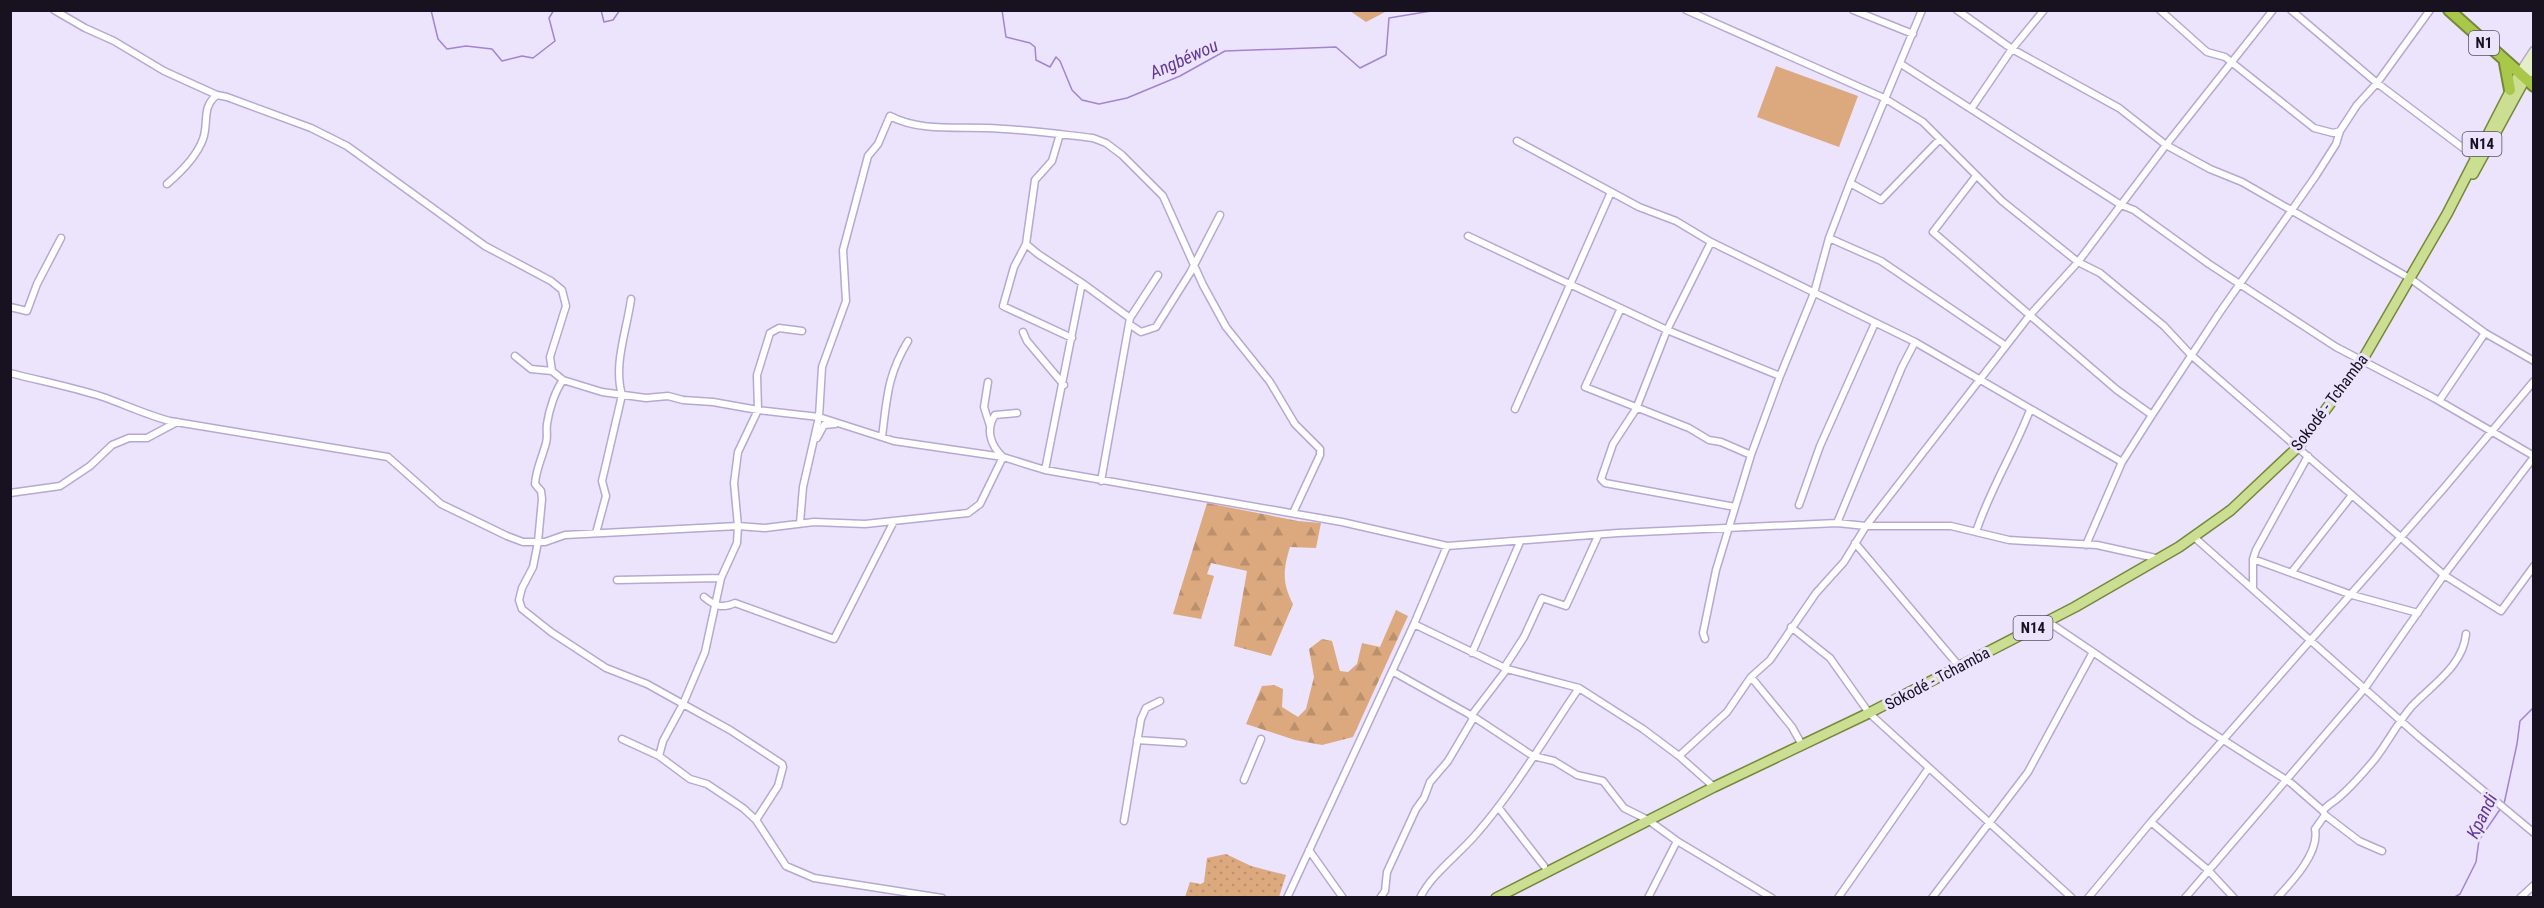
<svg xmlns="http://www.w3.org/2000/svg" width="2544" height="908" viewBox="0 0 2544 908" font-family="'Roboto Condensed',sans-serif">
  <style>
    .grass { fill: url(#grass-dots) }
    .forest { fill: url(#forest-firs) }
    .park { fill: #dba97d }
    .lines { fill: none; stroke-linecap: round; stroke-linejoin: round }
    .stream { stroke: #a383d3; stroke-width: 1.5 }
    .street-casing { stroke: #b7a8d1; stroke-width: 9 }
    .secondary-casing { stroke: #b7a8d1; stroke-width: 11 }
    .primary-casing { stroke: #76883b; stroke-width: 12 }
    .highway-casing { stroke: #76883b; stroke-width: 14 }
    .street { stroke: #fff; stroke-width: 6 }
    .secondary { stroke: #e5eec9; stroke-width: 8 }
    .primary { stroke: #cbde92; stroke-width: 9 }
    .highway { stroke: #a9c84a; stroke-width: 10 }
    .labels { text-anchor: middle; stroke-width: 6; stroke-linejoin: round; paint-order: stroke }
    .shield { fill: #ece3fd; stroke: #575062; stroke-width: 1.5 }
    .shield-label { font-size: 15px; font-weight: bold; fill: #171120 }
    .street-label { font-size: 16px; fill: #171120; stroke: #ece3fd }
    .water-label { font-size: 18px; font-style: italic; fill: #643897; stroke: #ece3fd }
  </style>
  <defs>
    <pattern id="grass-dots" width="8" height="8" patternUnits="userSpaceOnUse" patternTransform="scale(1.5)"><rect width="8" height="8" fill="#dba97d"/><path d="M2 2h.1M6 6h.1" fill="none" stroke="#bb906c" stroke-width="1.8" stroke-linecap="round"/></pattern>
    <pattern id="forest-firs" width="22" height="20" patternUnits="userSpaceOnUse" patternTransform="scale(1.5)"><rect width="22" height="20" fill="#dba97d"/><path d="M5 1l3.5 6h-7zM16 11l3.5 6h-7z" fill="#bb906c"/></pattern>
  </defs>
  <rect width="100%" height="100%" fill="#ece3fd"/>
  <path class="grass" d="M 1226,854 L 1251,866 L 1286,875 L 1279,897 L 1185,897 L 1190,882 L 1201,884 L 1204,882 L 1207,858 Z"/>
  <path class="forest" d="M 1350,11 L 1387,11 L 1366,22 Z
    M 1207,503 L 1298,521 L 1321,523 L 1316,548 L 1290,547 C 1283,570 1282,583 1293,604 L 1271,656 L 1234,646 L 1247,571 L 1211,563 L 1207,574 L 1214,576 L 1201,619 L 1173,614 Z
    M 1396,610 L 1408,616 L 1353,737 L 1322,745 L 1295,740 L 1246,724 L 1262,686 L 1274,685 L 1283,689 L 1282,707 L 1298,717 L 1306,709 L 1314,677 L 1309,649 L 1322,639 L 1332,641 L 1340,671 L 1348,672 L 1357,664 L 1362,643 L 1380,647 Z"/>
  <path class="park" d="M 1776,66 L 1858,96 L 1839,147 L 1757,117 Z"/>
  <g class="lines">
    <path class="stream" d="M 431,10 L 438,39 L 447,49 L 466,46 L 492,49 L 502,61 L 522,56 L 533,58 L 555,41 L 549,18 L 554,10
      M 601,10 L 604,22 L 613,20 L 620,10
      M 1002,10 L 1006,37 L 1030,43 L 1035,47 L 1036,60 L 1050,67 L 1056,57 L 1060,61 L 1072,90 L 1082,100 L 1099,104 L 1127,98 L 1180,76 L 1225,51 L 1336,47 L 1360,68 L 1386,55 L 1389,18 L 1437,10
      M 2504,804 L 2517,744 L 2520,721 L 2534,707
      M 2453,898 L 2460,894 L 2476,862 L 2479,840 L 2501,808"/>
    <g class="street-casing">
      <path id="street" d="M 54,10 L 85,28 L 114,41 L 164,71 L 217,95
        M 1686,10 L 1884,98 L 1923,122 L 2002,201 L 2078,262 L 2100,273 L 2164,326 L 2191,355 L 2444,575 L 2501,611 L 2534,566
        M 1853,10 L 1913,34
        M 1957,10 L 2012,49 L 2119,108 L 2166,145 L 2210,169 L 2242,182 L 2411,279 L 2485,333 L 2534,361
        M 2160,10 L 2207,52 L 2225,57 L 2314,128 L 2333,133 L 2340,131
        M 2291,10 L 2377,83 L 2475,157
        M 1901,64 L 1971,109 L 2012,49 L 2044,10
        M 1971,109 L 2121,205 L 2134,210 L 2209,264 L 2336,347 L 2434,398 L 2534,456
        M 1060,134 L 1052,161 L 1035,180 L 1026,244 L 1014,267 L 1003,306 L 1072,338
        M 1517,141 L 1639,207 L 1676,221 L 1711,242 L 1915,342 L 2122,462
        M 1976,176 L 1933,232 L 2117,390 L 2152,415
        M 1850,183 L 1881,200 L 1940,139
        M 167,184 C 181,172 197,156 203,139 C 209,123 201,107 217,95 L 227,97 L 311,128 L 347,146 L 485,246 L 551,281 L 562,290 L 566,306 L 550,357 L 552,371 L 563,380 L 602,392 L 646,398 L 668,396 L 683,400 L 713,402 L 758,410 L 819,417 L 894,441 L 1003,457 L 1045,470 L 1342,522 L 1447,546 L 1618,533 L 1837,523 L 1866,526 L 1951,526 L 2009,540 L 2097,545 L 2160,559
        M 1468,236 L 1667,330 L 1780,376
        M 1829,238 L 1881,261 L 2006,346
        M 1711,242 L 1667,330 L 1636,409 L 1613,444 L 1601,479 L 1605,483 L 1735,507
        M 1026,244 L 1038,254 L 1082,283 L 1130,318 L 1101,481
        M 10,307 L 27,311 L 37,284 L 61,238
        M 1621,308 L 1585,387 L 1689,428 L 1709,440 L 1721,442 L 1751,455
        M 1130,318 L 1158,275
        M 1129,324 L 1141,332 L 1156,327 L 1190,273 L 1220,215
        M 1023,332 L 1027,341 L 1064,385
        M 515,356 L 531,369 L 552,371
        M 10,373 C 41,381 71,387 100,396 C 124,404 146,415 170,421 L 388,457 L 441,504 L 507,536 L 523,542 L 545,542 L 565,535 L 738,526 L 765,528 L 814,522 L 865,524 L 968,513 L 980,504 L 1003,457 C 991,446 985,430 995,415 L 1017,413
        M 563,380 C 555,391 549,410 547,424 C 546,431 548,437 546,443 C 542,458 536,469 535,484 L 541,491 L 542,499 L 538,542 L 533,567 L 522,588 L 519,600 L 522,609 L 551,632 L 606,668 L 647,684 L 683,704 L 730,730 L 782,764 L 783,767 L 778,786 L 756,820
        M 988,382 L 984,407 L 990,426
        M 2439,401 L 2485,333
        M 1515,409 L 1611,192
        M 882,437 C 887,398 887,376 908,341
        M 817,438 L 824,425 L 835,424
        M 1045,470 L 1082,283
        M 10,493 L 60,486 L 90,466 L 112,445 L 129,438 L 147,438 L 177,422
        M 1799,505 L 1820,446 L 1875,323
        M 800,523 L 803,487 L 819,417 L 822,367 L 846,301 L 843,250 L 868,156 L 878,144 L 890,116 C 918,131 955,127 986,128 C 1022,129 1057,134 1093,138 L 1106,143 L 1122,155 L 1163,196 L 1203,285 L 1226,327 L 1270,382 L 1295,424 L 1320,449 L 1320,455 L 1293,513
        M 1837,523 L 1902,367 L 1915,342
        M 1976,532 C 1990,489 2014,452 2030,410
        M 596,533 L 606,496 L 602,481 L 622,395 C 613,364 627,330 631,299
        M 2194,537 L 2419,737 L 2534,833
        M 1855,543 L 1959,666
        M 2086,545 L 2122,462 L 2152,415 L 2220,312 L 2315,177 L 2336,144 L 2340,131 L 2357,105 L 2377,83 L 2430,10
        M 2253,559 L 2352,595 L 2418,613
        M 2291,573 L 2352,495
        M 617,580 L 721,578
        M 2253,588 L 2253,559 L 2256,550 L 2308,456
        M 704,597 C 715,606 722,609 735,603 L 834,639 L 894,521
        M 1414,624 L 1507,669 L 1579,688 L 1643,729 L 1679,756 L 1714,787
        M 1791,627 L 1830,658 L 1869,713 L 2072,898
        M 1705,639 L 1703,633 L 1716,570 L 1751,455 L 1780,376 L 1814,293 L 1829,238 L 1850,183 L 1922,10
        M 2093,652 L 2192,720 L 2291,783 L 2323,811
        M 1472,653 L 1520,542
        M 1504,668 L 1524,637 L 1542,598 L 1566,606 L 1598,536
        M 1392,671 L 1474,717 L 1533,756 L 1554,761 L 1577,775 L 1603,781 L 1624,808 L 1648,820 L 1677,841 L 1772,898
        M 1751,677 L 1792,727 L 1802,745
        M 1471,716 L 1507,669
        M 622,739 L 659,756 L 690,779 L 707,784 L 743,808 L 756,820 L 786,866 L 814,878 L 942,898
        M 1137,740 L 1183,743
        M 659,756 L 663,741 L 683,704 L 705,652 L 721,578 L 737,543 L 738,526 L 734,483 L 738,452 L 758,410 L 757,375 L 770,333 L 779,328 L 802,331
        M 1679,756 L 1727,712 L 1751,677 L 1770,660 L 1816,593 L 1844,562 L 1866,526 L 2030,315 L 2078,262 L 2166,145 L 2273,10
        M 1244,780 L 1261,739
        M 1498,807 L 1544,866
        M 1124,821 L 1141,719 L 1146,708 L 1160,701
        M 2151,822 L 2208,870 L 2234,898
        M 1309,850 L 1343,898
        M 2382,851 L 2359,841 L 2325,815 L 2323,811 C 2327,805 2332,803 2337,799 C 2349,789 2365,771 2375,759 C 2388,742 2398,722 2412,706 C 2432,685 2463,666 2466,634
        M 1287,898 L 1414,624 L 1447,546
        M 1380,898 L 1385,891 L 1387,872 L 1416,809 L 1424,798 L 1430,782 L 1448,761 L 1474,717
        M 1420,898 C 1431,874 1461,853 1478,832 C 1516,788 1546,736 1579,688
        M 1648,898 L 1677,841
        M 1838,898 L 1928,769
        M 1932,898 L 2028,772 L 2093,652 L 2047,621
        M 2088,898 L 2151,822 L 2444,488 L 2534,381
        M 2185,898 L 2365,688 L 2444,575 L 2534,457
        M 2277,898 C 2292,882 2320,852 2315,829 L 2325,815
        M 2520,898 L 2534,885"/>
    </g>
    <g class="secondary-casing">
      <path id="secondary" d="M 2519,74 L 2534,51
        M 2525,79 L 2534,65"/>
    </g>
    <g class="primary-casing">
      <path id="primary" d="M 2473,174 L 2525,79
        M 1496,898 L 1714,787 L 1869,713 L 2075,607 L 2179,547 L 2231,510 L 2299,446 L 2363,359 L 2447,214 L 2519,74"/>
    </g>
    <g class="highway-casing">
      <path id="highway" d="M 2449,10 L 2534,86
        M 2505,63 L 2510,90"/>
    </g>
    <use href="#street" class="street"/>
    <use href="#secondary" class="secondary"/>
    <use href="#primary" class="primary"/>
    <use href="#highway" class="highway"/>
  </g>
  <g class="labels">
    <g class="shield">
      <rect x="2469" y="31" width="30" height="24" rx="4.5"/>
      <rect x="2462.5" y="132" width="39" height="24" rx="4.5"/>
      <rect x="2013.5" y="616" width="39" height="24" rx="4.5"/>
    </g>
    <g class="shield-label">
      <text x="2484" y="48">N1</text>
      <text x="2482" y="149">N14</text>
      <text x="2033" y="633">N14</text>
    </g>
    <g class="street-label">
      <text transform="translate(2329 402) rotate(-53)" y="6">Sokodé - Tchamba</text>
      <text transform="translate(1937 678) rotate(-28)" y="6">Sokodé - Tchamba</text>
    </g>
    <g class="water-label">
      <text transform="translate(1184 59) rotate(-24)" y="6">Angbéwou</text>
      <text transform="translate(2482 816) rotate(-64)" y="6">Kpandi</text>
    </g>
  </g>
  <rect width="2544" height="908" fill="none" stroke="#171120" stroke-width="24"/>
</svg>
